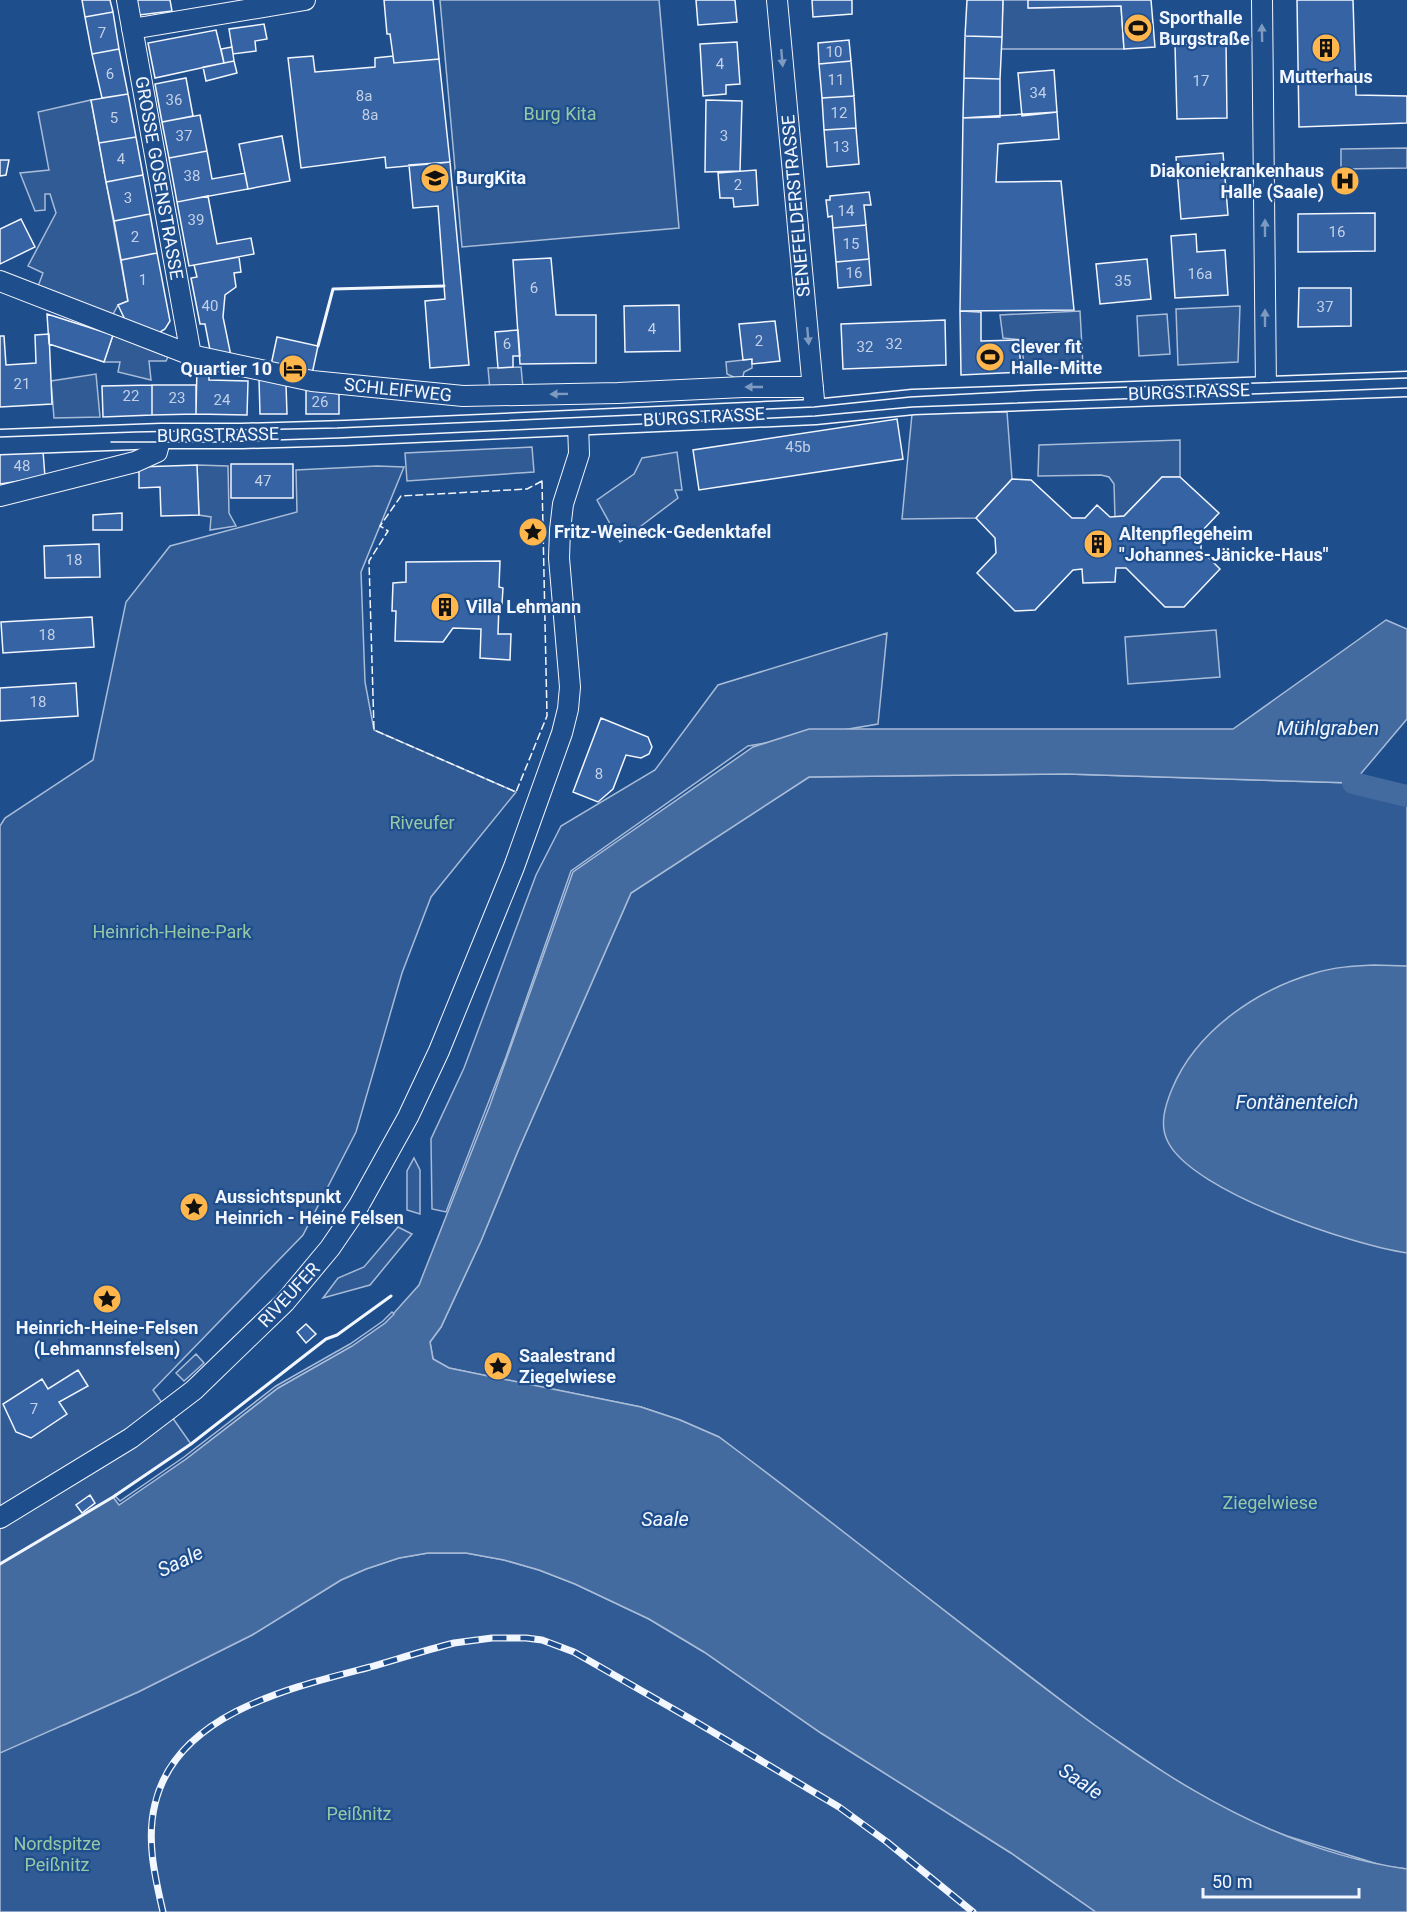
<svg xmlns="http://www.w3.org/2000/svg" width="1407" height="1912" viewBox="0 0 1407 1912" font-family="Roboto,sans-serif">
  <style>
    .built { fill: #305b95; stroke: #a8bbd7; stroke-width: 1.5 }
    .water { fill: #446ba0; stroke: #a8bbd7; stroke-width: 1.5 }
    .pier { fill: #1f4e8c; stroke: #a8bbd7; stroke-width: 1.5 }
    .lines { fill: none; stroke-linecap: round; stroke-linejoin: round }
    .canal { stroke: #446ba0; stroke-width: 22 }
    .building { fill: #3563a3; stroke: #f2f6ff; stroke-width: 1.5 }
    .minor-casing { stroke: #f2f6ff; stroke-width: 22 }
    .tertiary-casing { stroke: #f2f6ff; stroke-width: 27 }
    .minor { stroke: #1f4e8c; stroke-width: 20 }
    .tertiary { stroke: #1f4e8c; stroke-width: 24 }
    .tram { stroke: #f2f6ff; stroke-width: 1.5 }
    .rail-casing { stroke: #f2f6ff; stroke-width: 7 }
    .rail { stroke: #1f4e8c; stroke-width: 4.5; stroke-dasharray: 14; stroke-linecap: butt }
    .fence { stroke: #f2f6ff; stroke-width: 1.5; stroke-dasharray: 8 3; stroke-linecap: butt }
    .wall { stroke: #f2f6ff; stroke-width: 3 }
    .oneway { fill: #7e9ac0 }
    .labels { text-anchor: middle; stroke-width: 4.5; stroke-linejoin: round; paint-order: stroke }
    .number-label { font-size: 15px; fill: #c3d1e8 }
    .poi-label { font-size: 18px; font-weight: bold; fill: #f2f6ff; stroke: #1f4e8c; text-anchor: start }
    .park-label { font-size: 18px; fill: #97c8a6; stroke: #1f4e8c }
    .street-label { font-size: 18px; fill: #f2f6ff; stroke: #1f4e8c }
    .water-label { font-size: 20px; font-style: italic; fill: #f2f6ff; stroke: #1f4e8c }
  </style>
  <rect width="100%" height="100%" fill="#1f4e8c"/>
  <path class="built" d="M 440,0 L 659,0 L 679,228 L 462,247 Z
    M 1003,0 L 1028,0 L 1029,8 L 1121,6 L 1124,49 L 1001,49 Z
    M 91,100 L 128,301 L 118,305 L 111,318 L 37,289 L 43,273 L 28,266 L 56,213 L 50,194 L 45,194 L 45,210 L 35,211 L 20,173 L 49,170 L 38,112 Z
    M 1407,148 L 1407,168 L 1341,169 L 1341,149 Z
    M 1240,306 L 1238,362 L 1178,365 L 1176,309 Z
    M 1080,311 L 1083,366 L 1024,370 L 1022,340 L 1003,338 L 1000,315 Z
    M 1167,314 L 1170,354 L 1139,356 L 1137,316 Z
    M 113,335 L 168,357 L 166,361 L 149,361 L 151,380 L 118,372 L 120,362 L 104,362 Z
    M 752,359 L 752,368 L 744,372 L 742,381 L 727,374 L 726,362 Z
    M 521,367 L 523,388 L 490,390 L 488,368 Z
    M 96,374 L 100,417 L 54,418 L 51,381 Z
    M 1007,412 L 1012,479 L 976,518 L 902,519 L 912,414 Z
    M 1180,440 L 1180,477 L 1162,477 L 1124,516 L 1115,517 L 1114,484 L 1109,477 L 1101,475 L 1038,476 L 1039,445 Z
    M 532,447 L 534,472 L 407,481 L 405,453 Z
    M 677,452 L 682,490 L 675,490 L 678,498 L 620,542 L 597,500 L 634,474 L 642,458 Z
    M 197,465 L 228,466 L 229,513 L 236,526 L 210,530 L 211,517 L 199,515 Z
    M 377,466 L 404,467 L 361,572 L 365,682 L 374,730 L 516,792 L 431,897 L 402,973 L 356,1132 L 303,1235 L 153,1390 L 191,1444 L 113,1497 L 0,1564 L 0,826 L 5,818 L 93,760 L 126,602 L 170,546 L 297,512 L 296,470 Z
    M 1216,630 L 1220,677 L 1128,684 L 1125,637 Z
    M 887,633 L 878,724 L 748,746 L 571,871 L 506,1057 L 446,1212 L 432,1209 L 431,1139 L 464,1068 L 536,875 L 561,826 L 655,770 L 718,685 Z
    M 1067,774 L 1353,783 L 1407,796 L 1407,1869 L 1384,1866 L 1287,1836 L 1254,1823 L 1214,1803 L 1174,1779 L 1088,1721 L 719,1437 L 680,1420 L 641,1407 L 449,1368 L 433,1359 L 430,1342 L 441,1327 L 481,1241 L 518,1151 L 631,893 L 809,777 Z
    M 414,1158 L 420,1170 L 420,1214 L 407,1210 L 407,1171 Z
    M 398,1227 L 412,1234 L 370,1285 L 323,1298 L 338,1278 L 364,1267 Z
    M 196,1354 L 204,1363 L 184,1381 L 176,1373 Z
    M 428,1553 L 466,1553 L 504,1560 L 539,1570 L 575,1584 L 649,1619 L 704,1652 L 821,1733 L 1011,1853 L 1096,1912 L 0,1912 L 0,1733 L 64,1725 L 138,1692 L 252,1635 L 341,1580 L 366,1569 L 399,1558 Z"/>
  <path class="water" d="M 1386,620 L 1407,629 L 1407,719 L 1353,783 L 1067,774 L 809,777 L 631,893 L 518,1151 L 481,1241 L 441,1327 L 430,1342 L 433,1359 L 449,1368 L 641,1407 L 680,1420 L 719,1437 C 815,1508 908,1583 1003,1656 C 1124,1749 1250,1847 1407,1869 L 1407,1912 L 1096,1912 L 1011,1853 L 821,1733 L 704,1652 L 649,1619 L 575,1584 L 539,1570 L 504,1560 L 466,1553 L 428,1553 L 399,1558 L 366,1569 L 341,1580 L 252,1635 L 138,1692 L 0,1753 L 0,1564 L 113,1497 L 119,1504 L 186,1459 L 278,1388 L 351,1346 L 385,1323 L 419,1285 L 490,1105 L 573,872 L 753,747 L 809,729 L 1233,729 Z
    M 1374,965 L 1407,966 L 1407,1253 C 1352,1245 1193,1192 1168,1142 C 1159,1125 1165,1106 1172,1089 C 1196,1031 1256,990 1315,973 C 1334,967 1354,966 1374,965 Z"/>
  <path class="pier" d="M 392,1312 L 394,1314 L 385,1323 L 352,1346 L 278,1388 L 186,1459 L 119,1505 L 113,1497 L 115,1496 L 120,1501 L 184,1457 L 276,1386 L 350,1344 L 383,1321 Z"/>
  <g class="lines">
    <path class="canal" d="M 1353,783 L 1407,796"/>
  </g>
  <path class="building" d="M 82,0 L 110,0 L 113,12 L 85,17 Z
    M 137,0 L 170,0 L 172,11 L 139,15 Z
    M 384,0 L 433,0 L 439,59 L 394,63 L 390,34 L 387,34 Z
    M 696,0 L 735,0 L 737,22 L 698,25 Z
    M 812,0 L 852,0 L 852,14 L 813,17 Z
    M 967,0 L 1003,0 L 1002,37 L 965,36 Z
    M 1028,0 L 1151,0 L 1155,47 L 1124,49 L 1121,6 L 1028,8 Z
    M 1297,0 L 1353,0 L 1356,95 L 1407,96 L 1407,123 L 1299,127 Z
    M 113,12 L 119,49 L 92,54 L 85,17 Z
    M 264,24 L 267,39 L 255,41 L 256,51 L 233,54 L 229,29 Z
    M 216,30 L 224,63 L 155,78 L 148,43 Z
    M 965,36 L 1002,37 L 1000,79 L 964,78 Z
    M 849,40 L 851,61 L 819,64 L 818,43 Z
    M 737,42 L 740,84 L 726,85 L 726,94 L 703,96 L 700,44 Z
    M 1226,42 L 1227,118 L 1177,119 L 1175,45 Z
    M 232,47 L 234,61 L 224,63 L 221,49 Z
    M 119,49 L 128,94 L 102,98 L 92,54 Z
    M 313,56 L 315,72 L 375,67 L 375,58 L 393,56 L 394,63 L 439,59 L 450,162 L 386,168 L 385,157 L 301,168 L 288,58 Z
    M 234,61 L 237,73 L 206,81 L 203,67 Z
    M 851,61 L 854,96 L 822,98 L 819,64 Z
    M 1054,70 L 1057,112 L 1022,116 L 1018,73 Z
    M 186,78 L 193,116 L 162,122 L 155,84 Z
    M 964,78 L 1000,79 L 1000,117 L 963,118 Z
    M 128,94 L 136,137 L 99,143 L 91,100 Z
    M 854,96 L 856,128 L 824,130 L 822,98 Z
    M 706,100 L 742,101 L 740,171 L 705,172 Z
    M 1057,112 L 1059,139 L 998,144 L 996,182 L 1061,181 L 1074,310 L 960,311 L 963,118 Z
    M 200,115 L 207,151 L 169,158 L 162,122 Z
    M 856,128 L 859,164 L 827,167 L 824,130 Z
    M 282,136 L 290,181 L 248,189 L 239,144 Z
    M 136,137 L 143,175 L 106,182 L 99,143 Z
    M 207,151 L 212,179 L 245,173 L 248,189 L 177,202 L 169,158 Z
    M 1223,153 L 1228,215 L 1181,219 L 1176,157 Z
    M 0,160 L 9,160 L 6,175 L 0,176 Z
    M 450,162 L 469,365 L 430,368 L 425,301 L 445,299 L 438,206 L 413,208 L 409,165 Z
    M 756,170 L 758,205 L 734,207 L 733,198 L 720,198 L 718,173 Z
    M 143,175 L 150,214 L 114,221 L 106,182 Z
    M 869,192 L 871,205 L 864,205 L 866,225 L 833,228 L 832,216 L 828,217 L 826,200 L 830,200 L 830,196 Z
    M 208,196 L 217,244 L 251,238 L 254,254 L 189,266 L 177,202 Z
    M 1375,213 L 1375,251 L 1298,252 L 1298,214 Z
    M 150,214 L 157,253 L 121,260 L 114,221 Z
    M 21,219 L 35,247 L 0,264 L 0,229 Z
    M 866,225 L 869,259 L 836,262 L 833,228 Z
    M 1196,234 L 1197,252 L 1225,250 L 1228,295 L 1175,298 L 1171,236 Z
    M 157,253 L 170,321 L 165,329 L 157,334 L 128,326 L 118,305 L 128,301 L 121,260 Z
    M 239,257 L 241,272 L 234,273 L 236,287 L 225,295 L 223,317 L 231,356 L 210,350 L 205,324 L 200,324 L 191,278 L 197,277 L 194,265 Z
    M 551,258 L 556,315 L 596,315 L 596,363 L 520,364 L 513,260 Z
    M 869,259 L 871,285 L 838,288 L 836,262 Z
    M 1147,259 L 1151,299 L 1100,304 L 1096,264 Z
    M 1299,288 L 1351,288 L 1351,326 L 1298,327 Z
    M 679,305 L 680,351 L 625,352 L 624,306 Z
    M 960,311 L 981,312 L 981,341 L 1019,340 L 1021,372 L 961,375 Z
    M 47,314 L 113,335 L 104,362 L 49,344 Z
    M 945,320 L 946,365 L 843,369 L 841,324 Z
    M 775,321 L 780,361 L 752,364 L 752,359 L 743,360 L 739,324 Z
    M 518,330 L 520,356 L 513,356 L 513,367 L 498,368 L 495,332 Z
    M 49,334 L 52,404 L 0,407 L 0,336 L 4,336 L 6,365 L 36,363 L 35,335 Z
    M 277,337 L 318,346 L 312,374 L 271,365 Z
    M 197,366 L 209,369 L 209,380 L 248,381 L 247,415 L 196,414 Z
    M 259,379 L 286,385 L 287,414 L 260,414 Z
    M 152,385 L 152,415 L 103,417 L 102,386 Z
    M 152,385 L 196,385 L 196,414 L 152,415 Z
    M 306,388 L 339,394 L 339,414 L 306,414 Z
    M 897,419 L 903,459 L 699,490 L 693,450 Z
    M 43,451 L 45,477 L 0,484 L 0,454 Z
    M 231,464 L 293,464 L 293,498 L 231,498 Z
    M 197,465 L 199,515 L 161,516 L 160,487 L 139,488 L 139,467 Z
    M 1162,477 L 1180,477 L 1219,513 L 1201,532 L 1201,550 L 1220,569 L 1184,607 L 1165,607 L 1126,568 L 1116,568 L 1115,582 L 1083,583 L 1082,569 L 1073,570 L 1035,610 L 1015,611 L 977,573 L 996,553 L 995,538 L 976,518 L 1012,479 L 1031,480 L 1072,518 L 1085,518 L 1097,505 L 1110,517 L 1124,516 Z
    M 122,513 L 122,530 L 93,530 L 93,515 Z
    M 99,544 L 100,577 L 45,578 L 44,546 Z
    M 500,561 L 499,587 L 503,588 L 502,604 L 499,604 L 498,634 L 511,634 L 510,660 L 480,658 L 481,629 L 453,628 L 443,642 L 395,641 L 396,611 L 392,611 L 393,583 L 406,582 L 406,562 Z
    M 92,617 L 94,647 L 3,653 L 1,622 Z
    M 76,683 L 78,716 L 0,721 L 0,688 Z
    M 601,718 L 648,737 L 652,747 L 649,754 L 641,758 L 626,755 L 613,789 L 598,802 L 573,792 Z
    M 306,1324 L 316,1334 L 306,1343 L 297,1332 Z
    M 78,1370 L 88,1386 L 59,1402 L 67,1414 L 31,1438 L 16,1432 L 3,1404 L 42,1379 L 48,1389 Z
    M 90,1495 L 95,1503 L 82,1513 L 76,1505 Z"/>
  <g class="lines">
    <g class="minor-casing">
      <path id="minor" d="M 127,0 L 191,355
        M 777,0 L 814,400
        M 1262,0 L 1266,390
        M 132,29 L 305,0
        M 0,281 L 191,355 L 312,381 L 463,396 L 618,393 L 743,387 L 813,387
        M 0,496 L 135,462 L 157,452 L 161,436
        M 0,1518 L 131,1438 L 194,1390 L 285,1302 L 330,1248 L 358,1207 L 408,1117 L 439,1051 L 514,867 L 562,733 L 568,709 L 570,687 L 559,558 L 560,530 L 563,504 L 579,454 L 578,423"/>
    </g>
    <g class="tertiary-casing">
      <path id="tertiary" d="M 0,442 L 161,436 L 242,436 L 346,433 L 815,412 L 913,402 L 1407,384"/>
    </g>
    <use href="#minor" class="minor"/>
    <use href="#tertiary" class="tertiary"/>
    <path class="tram" d="M 0,437 L 135,432 L 337,428 L 814,407 L 910,397 L 1040,390 L 1407,378
      M 111,442 L 216,442 L 338,438 L 815,416 L 912,407 L 1407,388"/>
    <g class="rail-casing">
      <path id="rail" d="M 163,1912 C 155,1877 146,1840 155,1804 C 176,1713 293,1687 370,1667 C 398,1659 426,1650 454,1643 L 492,1638 L 526,1638 L 542,1640 L 574,1652 L 696,1722 L 839,1807 L 887,1842 L 973,1912"/>
    </g>
    <use href="#rail" class="rail"/>
    <path class="fence" d="M 542,481 L 547,716 L 516,792 L 374,730 L 369,561 L 388,531 L 380,526 L 401,496 L 527,489 Z"/>
    <path class="wall" d="M 318,346 L 333,289 L 444,286
      M 0,1564 L 113,1497 L 191,1444 L 326,1339 L 337,1335 L 391,1296"/>
  </g>
  <defs><path id="oneway-solid" d="M-6-.8H1V-3.2L6.5 0L1 3.2V.8H-6Z" transform="scale(1.5)"/></defs>
  <g class="oneway">
    <use href="#oneway-solid" transform="translate(1262 33) rotate(-91)"/>
    <use href="#oneway-solid" transform="translate(782 58) rotate(85)"/>
    <use href="#oneway-solid" transform="translate(1265 228) rotate(-90)"/>
    <use href="#oneway-solid" transform="translate(1265 318) rotate(-90)"/>
    <use href="#oneway-solid" transform="translate(808 336) rotate(85)"/>
    <use href="#oneway-solid" transform="translate(754 387) rotate(180)"/>
    <use href="#oneway-solid" transform="translate(559 394) rotate(179)"/>
  </g>
  <defs>
    <g id="stadium-disc" transform="scale(1.5)"><circle r="9.5" fill="#ffb74d" stroke="#1f4e8c"/><path d="M0-5a6.5 5 0 1 0 0 10a6.5 5 0 1 0 0-10ZM-3.5-1.8h7v3.6h-7Z" fill="#111"/></g>
    <g id="building-disc" transform="scale(1.5)"><circle r="9.5" fill="#ffb74d" stroke="#1f4e8c"/><path d="M-4-6H4V6H1V3H-1V6H-4ZM-2.5-4.3h1.7v1.8h-1.7ZM.8-4.3h1.7v1.8H.8ZM-2.5-1h1.7V.8h-1.7ZM.8-1h1.7V.8H.8Z" fill="#111"/></g>
    <g id="school-disc" transform="scale(1.5)"><circle r="9.5" fill="#ffb74d" stroke="#1f4e8c"/><path d="M0-5L7-2L0 1L-7-2ZM-4 1L0 2.5L4 1V4Q0 6-4 4Z" fill="#111"/></g>
    <g id="hospital-disc" transform="scale(1.5)"><circle r="9.5" fill="#ffb74d" stroke="#1f4e8c"/><path d="M-5-5h3v3.5h4V-5h3V5h-3V1.5h-4V5h-3Z" fill="#111"/></g>
    <g id="hotel-disc" transform="scale(1.5)"><circle r="9.5" fill="#ffb74d" stroke="#1f4e8c"/><path d="M-6-4.5h1.5V1H6V5H4.5V3h-9V5H-6ZM-4 0a1.8 1.8 0 1 1 3.6 0ZM.5 0V-2.5h3Q6-2.5 6 0Z" fill="#111"/></g>
    <g id="sight-disc" transform="scale(1.5)"><circle r="9.5" fill="#ffb74d" stroke="#1f4e8c"/><path d="M0-6L1.8-2.2L6-1.7L2.9 1.2L3.7 5.4L0 3.3L-3.7 5.4L-2.9 1.2L-6-1.7L-1.8-2.2Z" fill="#111"/></g>
  </defs>
  <g fill-rule="evenodd">
    <use href="#stadium-disc" x="1138" y="28"/>
    <use href="#building-disc" x="1326" y="48"/>
    <use href="#school-disc" x="435" y="178"/>
    <use href="#hospital-disc" x="1345" y="181"/>
    <use href="#stadium-disc" x="990" y="357"/>
    <use href="#hotel-disc" x="293" y="369"/>
    <use href="#sight-disc" x="533" y="532"/>
    <use href="#building-disc" x="1098" y="544"/>
    <use href="#building-disc" x="445" y="607"/>
    <use href="#sight-disc" x="194" y="1207"/>
    <use href="#sight-disc" x="107" y="1299"/>
    <use href="#sight-disc" x="498" y="1366"/>
  </g>
  <g class="labels">
    <g class="number-label">
      <text x="102" y="38">7</text>
      <text x="834" y="57">10</text>
      <text x="720" y="69">4</text>
      <text x="110" y="79">6</text>
      <text x="836" y="85">11</text>
      <text x="1201" y="86">17</text>
      <text x="1038" y="98">34</text>
      <text x="364" y="101">8a</text>
      <text x="174" y="105">36</text>
      <text x="839" y="118">12</text>
      <text x="370" y="120">8a</text>
      <text x="114" y="123">5</text>
      <text x="184" y="141">37</text>
      <text x="724" y="141">3</text>
      <text x="841" y="152">13</text>
      <text x="121" y="164">4</text>
      <text x="192" y="181">38</text>
      <text x="738" y="190">2</text>
      <text x="128" y="203">3</text>
      <text x="846" y="216">14</text>
      <text x="196" y="225">39</text>
      <text x="1337" y="237">16</text>
      <text x="135" y="242">2</text>
      <text x="851" y="249">15</text>
      <text x="854" y="278">16</text>
      <text x="1200" y="279">16a</text>
      <text x="143" y="285">1</text>
      <text x="1123" y="286">35</text>
      <text x="534" y="293">6</text>
      <text x="210" y="311">40</text>
      <text x="1325" y="312">37</text>
      <text x="652" y="334">4</text>
      <text x="759" y="346">2</text>
      <text x="507" y="349">6</text>
      <text x="894" y="349">32</text>
      <text x="865" y="352">32</text>
      <text x="22" y="389">21</text>
      <text x="131" y="401">22</text>
      <text x="177" y="403">23</text>
      <text x="222" y="405">24</text>
      <text x="320" y="407">26</text>
      <text x="798" y="452">45b</text>
      <text x="22" y="471">48</text>
      <text x="263" y="486">47</text>
      <text x="74" y="565">18</text>
      <text x="47" y="640">18</text>
      <text x="38" y="707">18</text>
      <text x="599" y="779">8</text>
      <text x="34" y="1414">7</text>
    </g>
    <g class="poi-label">
      <text x="1159" y="24">Sporthalle<tspan x="1159" dy="21">Burgstraße</tspan></text>
      <text x="1326" y="83" text-anchor="middle">Mutterhaus</text>
      <text x="1324" y="177" text-anchor="end">Diakoniekrankenhaus<tspan x="1324" dy="21">Halle (Saale)</tspan></text>
      <text x="456" y="184">BurgKita</text>
      <text x="1011" y="353">clever fit<tspan x="1011" dy="21">Halle-Mitte</tspan></text>
      <text x="272" y="375" text-anchor="end">Quartier 10</text>
      <text x="554" y="538">Fritz-Weineck-Gedenktafel</text>
      <text x="1119" y="540">Altenpflegeheim<tspan x="1119" dy="21">"Johannes-Jänicke-Haus"</tspan></text>
      <text x="466" y="613">Villa Lehmann</text>
      <text x="215" y="1203">Aussichtspunkt<tspan x="215" dy="21">Heinrich - Heine Felsen</tspan></text>
      <text x="107" y="1334" text-anchor="middle">Heinrich-Heine-Felsen<tspan x="107" dy="21">(Lehmannsfelsen)</tspan></text>
      <text x="519" y="1362">Saalestrand<tspan x="519" dy="21">Ziegelwiese</tspan></text>
    </g>
    <g class="park-label">
      <text x="560" y="120">Burg Kita</text>
      <text x="422" y="829">Riveufer</text>
      <text x="172" y="938">Heinrich-Heine-Park</text>
      <text x="1270" y="1509">Ziegelwiese</text>
      <text x="359" y="1820">Peißnitz</text>
      <text x="57" y="1850">Nordspitze<tspan x="57" dy="21">Peißnitz</tspan></text>
    </g>
    <g class="street-label">
      <text transform="translate(159 178) rotate(80)" y="6">GROSSE GOSENSTRASSE</text>
      <text transform="translate(796 206) rotate(-95)" y="6">SENEFELDERSTRASSE</text>
      <text transform="translate(398 390) rotate(6)" y="6">SCHLEIFWEG</text>
      <text transform="translate(1189 392) rotate(-2)" y="6">BURGSTRASSE</text>
      <text transform="translate(704 417) rotate(-3)" y="6">BURGSTRASSE</text>
      <text transform="translate(218 435) rotate(-1)" y="6">BURGSTRASSE</text>
      <text transform="translate(289 1295) rotate(-47)" y="6">RIVEUFER</text>
    </g>
    <g class="water-label">
      <text x="1328" y="735">Mühlgraben</text>
      <text x="1297" y="1109">Fontänenteich</text>
      <text x="665" y="1526">Saale</text>
      <text transform="translate(180 1561) rotate(-25)" y="7">Saale</text>
      <text transform="translate(1081 1781) rotate(34)" y="7">Saale</text>
    </g>
  </g>
  <path d="M1203 1888v9h156v-9" fill="none" stroke="#f2f6ff" stroke-width="3"/>
  <text x="1212" y="1888" font-size="18" fill="#f2f6ff" stroke="#1f4e8c" stroke-width="4.5" paint-order="stroke">50 m</text>
</svg>
